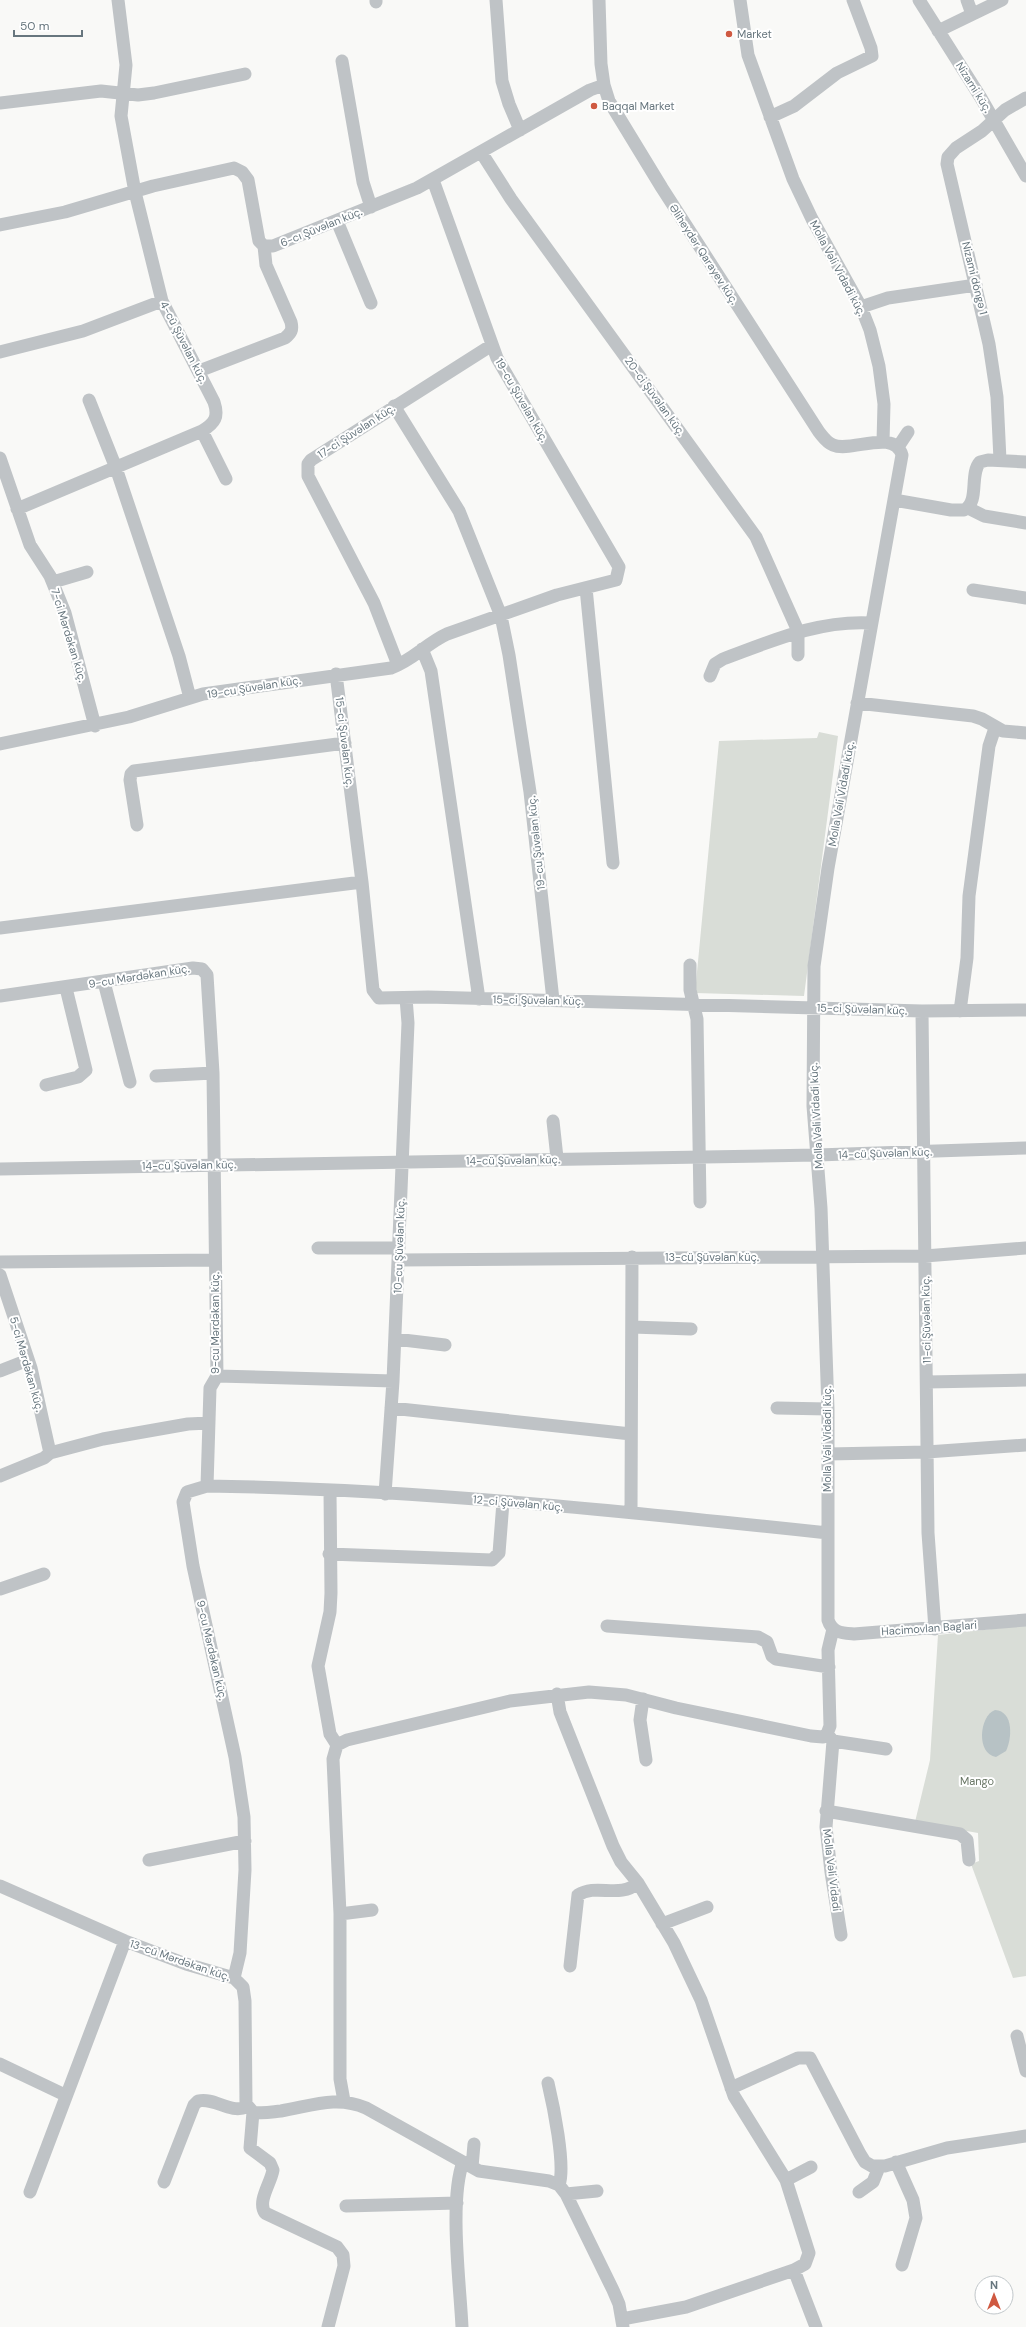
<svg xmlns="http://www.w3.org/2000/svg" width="1026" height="2327" viewBox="0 0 1026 2327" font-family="'DM Sans',sans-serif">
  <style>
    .green { fill: #d9ddd7 }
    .water { fill: #b7c2c5 }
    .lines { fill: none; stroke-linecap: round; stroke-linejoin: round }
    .minor { stroke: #bfc3c6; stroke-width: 13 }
    .poi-dot { fill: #cf5941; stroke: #fff; stroke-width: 1.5 }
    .labels { text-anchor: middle; stroke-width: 4; stroke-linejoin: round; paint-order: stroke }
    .poi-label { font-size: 11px; fill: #67767e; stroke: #fff; text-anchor: start }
    .street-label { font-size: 11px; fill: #67767e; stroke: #fff }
    .park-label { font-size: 11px; fill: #6a7766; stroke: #fff }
  </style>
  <rect width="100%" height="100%" fill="#f9f9f7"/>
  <path class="green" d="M 819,732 L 838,736 L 804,996 L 695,993 L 719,741 L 817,738 Z
    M 1026,1625 L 1026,1976 L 1013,1978 L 971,1864 L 979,1861 L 978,1833 L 915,1822 L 930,1760 L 938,1635 Z"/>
  <path class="water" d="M 995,1710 C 1014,1711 1012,1739 1006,1751 L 996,1757 C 976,1754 979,1716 995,1710 Z"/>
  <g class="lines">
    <path class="minor" d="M 376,0 L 376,2
      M 496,0 L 502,81 L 509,104 L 520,130
      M 599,0 L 601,64 L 604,85 L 609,101 L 662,188 L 819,432 C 823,437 827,443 833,445 C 851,453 894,428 902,455 L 828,868 L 814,966 L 813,1106 L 821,1208 L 828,1409 L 828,1620 C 832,1633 842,1633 854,1634 L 1026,1620
      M 740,0 L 748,55 L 793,179 L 812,219 L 861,307 L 870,330 L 879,366 L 884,404 L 883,442
      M 919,0 L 981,98 L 1026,176
      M 967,0 L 972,14
      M 938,31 L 1002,0
      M 342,61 L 363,182 L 371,207
      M 0,103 L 101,91 L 138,95 L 154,93 L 245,74
      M 770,117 L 794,106 L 837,73 L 872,56 L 871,48 L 853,0
      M 481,152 L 511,199 L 756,537 L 798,631 L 798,655
      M 337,221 L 371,303
      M 0,225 L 65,212 L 153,186 L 234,168 L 242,172 L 248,180 L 259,241 L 264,246 L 273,246 L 417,188 L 590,90 L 604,85
      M 861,307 L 888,298 L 976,285
      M 0,352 L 83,331 L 162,301
      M 199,371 L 285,338 C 291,333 293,330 291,322 L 266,265 L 264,246
      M 89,400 L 116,468 L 179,656 L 190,698
      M 394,406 L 459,511 L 501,616 L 509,655 L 530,792 L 553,1000
      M 202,431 L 226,479
      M 898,447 L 908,432
      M 0,458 L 30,545 L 50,576 L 65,613 L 95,726
      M 1000,460 L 997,397 L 989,344 L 947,164 L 948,157 L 956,148 L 982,131 L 1005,110 L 1026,98
      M 894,500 L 951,510 L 964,510 C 980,502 969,474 980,462 L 988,460 L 1026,462
      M 968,508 L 984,516 L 1026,523
      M 17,509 L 202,431 C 215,423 219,417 214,402 L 162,301 L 135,192 L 121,116 L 126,65 L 118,0
      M 53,582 L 87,572
      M 586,588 L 613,863
      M 973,590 L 1026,598
      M 422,649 L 431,671 L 479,999
      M 398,665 L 374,603 L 308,476 L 308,464 L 311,460 L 492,345
      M 336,674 L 362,882 L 373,990 L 379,998 L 428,997 L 922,1011 L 1026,1010
      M 710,676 L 715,664 L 723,659 C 772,641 818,620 871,623
      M 857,703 L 973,716 L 982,719 L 1003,731 L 1026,733
      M 0,744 L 129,717 L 203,694 L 391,668 C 412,661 427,643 447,634 L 557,595 L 616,580 L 619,567 L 497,358 L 433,180
      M 137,825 L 130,780 L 131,774 L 134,771 L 345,743
      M 0,928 L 362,882
      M 690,965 L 690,990 L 697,1019 L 700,1202
      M 104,982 L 130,1082
      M 0,996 L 193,968 L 202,969 L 207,975 L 213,1073 L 217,1376 L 210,1388 L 207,1486 L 187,1492 L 183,1502 L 193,1566 L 235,1757 L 244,1817 L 245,1870 L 240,1953 L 234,1978
      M 922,1011 L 928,1533 L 935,1629
      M 960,1011 L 967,958 L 969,896 L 989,746 L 995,728
      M 156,1076 L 213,1073
      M 46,1085 L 78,1077 L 86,1070 L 66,988
      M 553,1121 L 557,1158
      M 0,1169 L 817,1155 L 1026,1148
      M 318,1248 L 399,1248
      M 398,1260 L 925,1256 L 1026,1248
      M 0,1262 L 214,1260
      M 0,1275 L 31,1368 L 50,1453
      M 632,1327 L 691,1329
      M 395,1339 L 445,1345
      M 0,1371 L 28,1360
      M 217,1376 L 393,1381
      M 927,1382 L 1026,1380
      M 391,1408 L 631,1434
      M 777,1408 L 828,1409
      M 50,1453 L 103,1439 L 188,1424 L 209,1423
      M 828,1454 L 927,1452 L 1026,1445
      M 0,1476 L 44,1458 L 50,1453
      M 207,1486 C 414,1489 621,1511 828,1533
      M 330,1491 L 331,1593 L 330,1612 L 318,1666 L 330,1734 L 337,1745
      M 385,1494 L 393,1381 L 408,1023 L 406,998
      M 631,1512 L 632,1257
      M 329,1554 L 492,1560 L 499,1553 L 503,1502
      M 0,1589 L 44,1574
      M 607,1626 L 758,1637 L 767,1642 L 772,1656 L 776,1659 L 829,1667
      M 557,1694 L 560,1712 L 613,1846 L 621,1862 L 638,1883 L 674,1943 L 701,2000 L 734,2096 L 786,2180 L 809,2253 L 805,2264 L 794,2270 L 686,2307 L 622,2319
      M 643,1699 L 640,1720 L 646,1760
      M 827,1734 L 833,1741 L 826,1827 L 831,1872 L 841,1935
      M 833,1741 L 886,1749
      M 826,1811 L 960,1834 L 967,1840 L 969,1860
      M 149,1860 L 245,1841
      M 0,1886 L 125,1941 L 186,1964 L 234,1978 L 243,1987 L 245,2001 L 246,2104 L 253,2112 C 262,2114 271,2112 281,2111 C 311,2106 337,2095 366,2108 L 479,2171 L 549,2181 L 559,2185 L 566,2194 L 613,2290 L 619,2304 L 623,2327
      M 340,1914 L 372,1910
      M 662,1924 L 707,1907
      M 570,1966 L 578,1895 C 597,1883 619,1899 638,1883
      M 1017,2036 L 1026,2071
      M 0,2064 L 65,2095
      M 548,2083 C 553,2104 566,2166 559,2185
      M 731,2088 L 798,2058 L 810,2058 L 860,2154 L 865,2162 L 872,2166 L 885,2166 L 947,2148 L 1026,2136
      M 344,2101 L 340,2079 L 340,1914 L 333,1759 L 337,1745 L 347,1740 L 510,1701 L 589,1692 L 626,1695 L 676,1708 L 811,1736 L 823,1737 L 827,1734 L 830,1726 L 828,1650 L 833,1629
      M 253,2112 L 250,2148 L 270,2163 L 273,2170 C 271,2183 257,2201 265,2213 L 337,2247 L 343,2255 L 344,2266 L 328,2327
      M 896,2162 L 913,2200 L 916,2218 L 902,2265
      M 472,2167 L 474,2144
      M 786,2180 L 811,2167
      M 164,2182 L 194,2105 L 198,2101 C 215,2097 229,2114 247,2107
      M 30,2192 L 125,1941
      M 859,2192 L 873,2182 L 879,2167
      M 566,2194 L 597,2191
      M 346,2206 L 457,2203
      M 794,2270 L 816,2327
      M 462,2327 C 460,2284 449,2200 463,2162"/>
  </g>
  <g class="poi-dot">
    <circle cx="729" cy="34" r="4"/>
    <circle cx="594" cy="106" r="4"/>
  </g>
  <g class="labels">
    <g class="poi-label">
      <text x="737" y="38">Market</text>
      <text x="602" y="110">Baqqal Market</text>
    </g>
    <g class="street-label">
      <text transform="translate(974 87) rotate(58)" y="4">Nizami küç.</text>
      <text transform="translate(321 227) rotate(-22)" y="4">6-cı Şüvəlan küç.</text>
      <text transform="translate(704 254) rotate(57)" y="4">Əliheydər Qarayev küç.</text>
      <text transform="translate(838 268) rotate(62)" y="4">Molla Vəli Vidadi küç.</text>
      <text transform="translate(975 278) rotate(76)" y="4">Nizami döngə 1</text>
      <text transform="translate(184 342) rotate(63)" y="4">4-cü Şüvəlan küç.</text>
      <text transform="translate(655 396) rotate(54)" y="4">20-ci Şüvəlan küç.</text>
      <text transform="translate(522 400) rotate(60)" y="4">19-cu Şüvəlan küç.</text>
      <text transform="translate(356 431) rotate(-33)" y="4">17-ci Şüvəlan küç.</text>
      <text transform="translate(69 635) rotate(73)" y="4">7-ci Mərdəkan küç.</text>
      <text transform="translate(254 687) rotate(-9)" y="4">19-cu Şüvəlan küç.</text>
      <text transform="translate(345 742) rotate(83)" y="4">15-ci Şüvəlan küç.</text>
      <text transform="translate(841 794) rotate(-80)" y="4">Molla Vəli Vidadi küç.</text>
      <text transform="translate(536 843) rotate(-96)" y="4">19-cu Şüvəlan küç.</text>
      <text transform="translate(139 976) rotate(-9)" y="4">9-cu Mərdəkan küç.</text>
      <text transform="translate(538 1000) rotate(1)" y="4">15-ci Şüvəlan küç.</text>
      <text transform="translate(862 1009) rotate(2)" y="4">15-ci Şüvəlan küç.</text>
      <text transform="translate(816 1116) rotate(-93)" y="4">Molla Vəli Vidadi küç.</text>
      <text transform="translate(885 1153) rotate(-2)" y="4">14-cü Şüvəlan küç.</text>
      <text transform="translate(513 1160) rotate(-1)" y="4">14-cü Şüvəlan küç.</text>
      <text transform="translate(189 1165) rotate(-1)" y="4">14-cü Şüvəlan küç.</text>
      <text transform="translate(399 1246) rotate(-88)" y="4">10-cu Şüvəlan küç.</text>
      <text x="712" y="1261">13-cü Şüvəlan küç.</text>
      <text transform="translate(926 1320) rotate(-91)" y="4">11-ci Şüvəlan küç.</text>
      <text transform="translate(215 1323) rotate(-90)" y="4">9-cu Mərdəkan küç.</text>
      <text transform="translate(27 1364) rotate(74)" y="4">5-ci Mərdəkan küç.</text>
      <text transform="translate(827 1439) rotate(-90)" y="4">Molla Vəli Vidadi küç.</text>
      <text transform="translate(518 1503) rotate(5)" y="4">12-ci Şüvəlan küç.</text>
      <text transform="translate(929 1628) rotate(-4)" y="4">Hacimovlan Baglari</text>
      <text transform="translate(212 1650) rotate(77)" y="4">9-cu Mərdəkan küç.</text>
      <text transform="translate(832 1870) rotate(83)" y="4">Molla Vəli Vidadi</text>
      <text transform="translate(180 1960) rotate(19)" y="4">13-cü Mərdəkan küç.</text>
    </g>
    <g class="park-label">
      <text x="977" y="1785">Mango</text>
    </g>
  </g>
  <g transform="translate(994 2295)"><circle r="19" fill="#ffffff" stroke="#c2c8cb"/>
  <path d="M0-3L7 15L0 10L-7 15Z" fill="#cf5941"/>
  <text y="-6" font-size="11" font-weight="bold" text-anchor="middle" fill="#67767e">N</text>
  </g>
  <path d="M14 30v6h68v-6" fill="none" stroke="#67767e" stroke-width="2"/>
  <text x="20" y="30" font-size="12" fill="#67767e" stroke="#ffffff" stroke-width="3" paint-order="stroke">50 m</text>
</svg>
